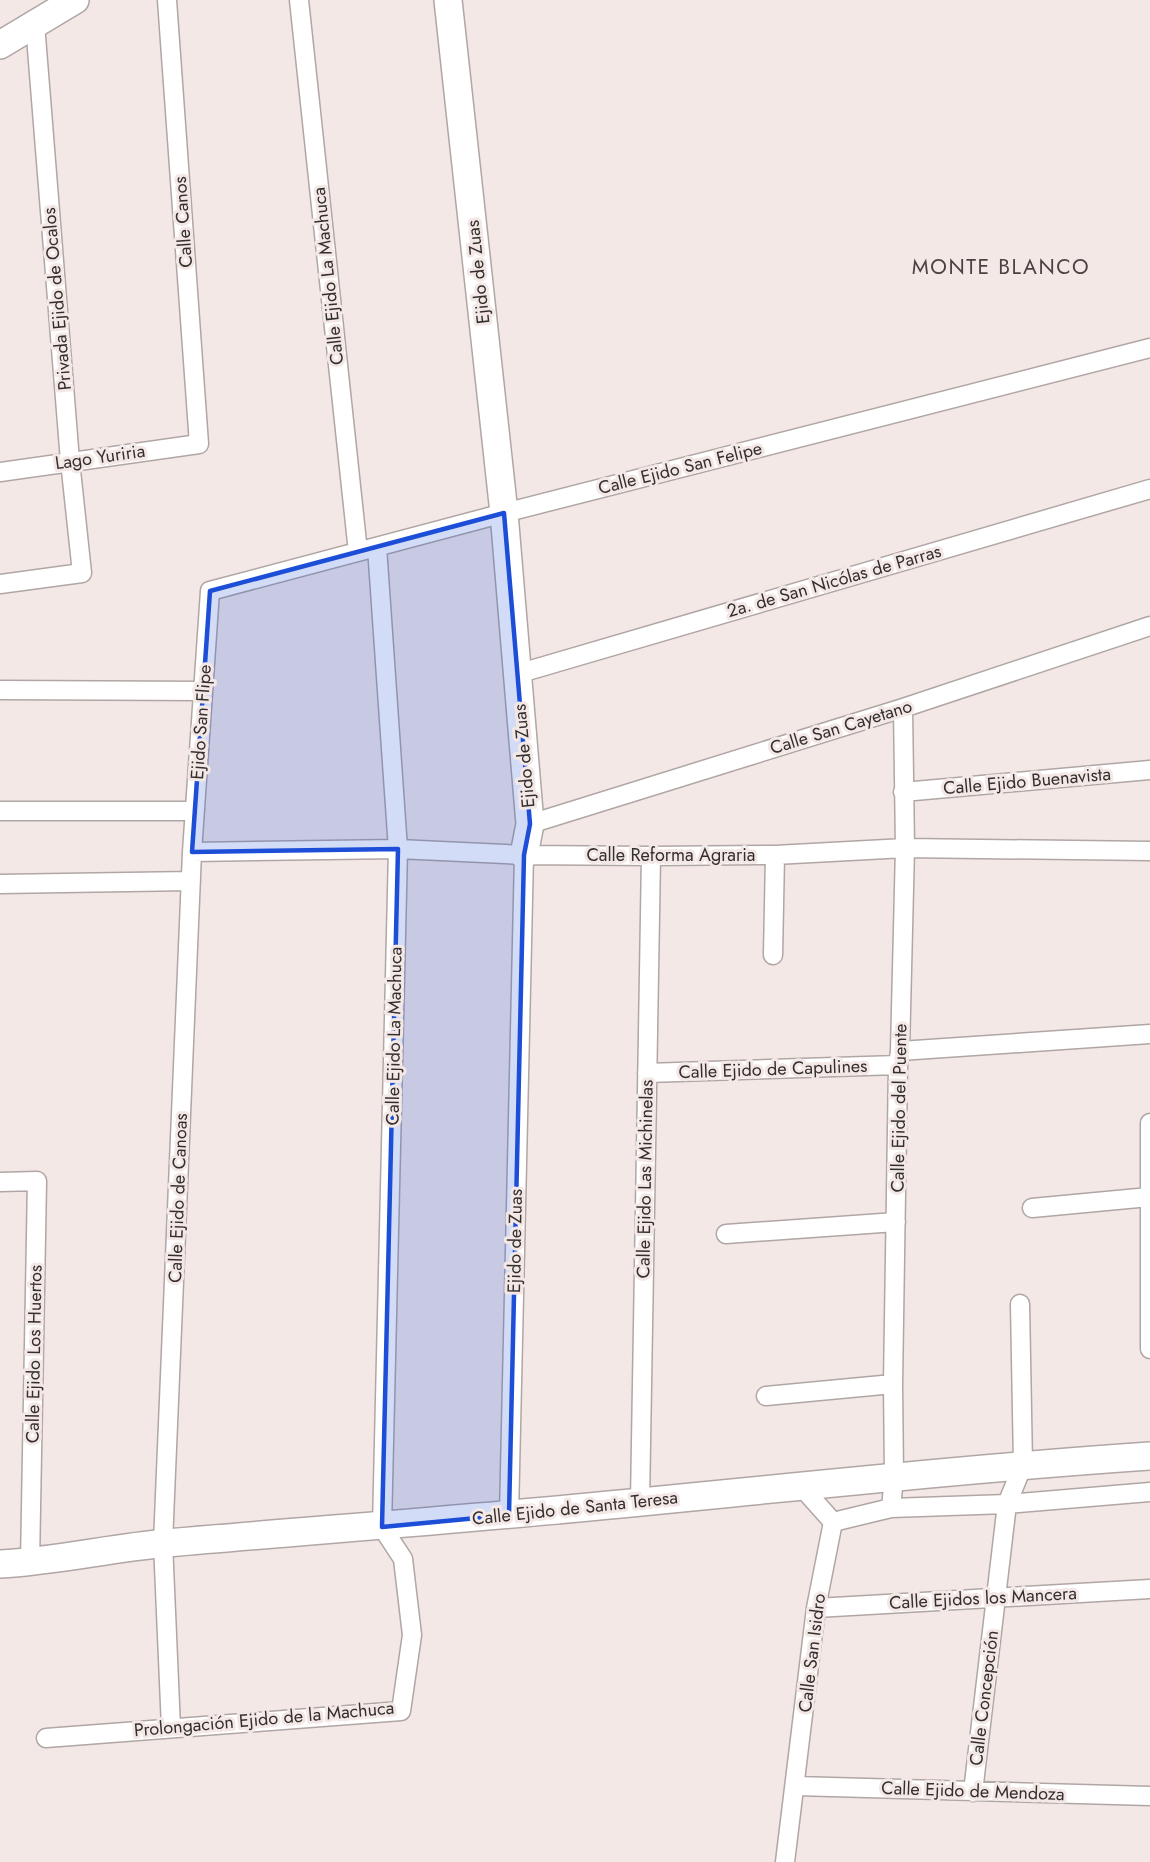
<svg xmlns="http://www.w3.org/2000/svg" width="1150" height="1862" viewBox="0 0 1150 1862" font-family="Jost,sans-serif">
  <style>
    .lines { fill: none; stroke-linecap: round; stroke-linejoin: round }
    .street-casing { stroke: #b0a6a4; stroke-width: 21 }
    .secondary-casing { stroke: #b0a6a4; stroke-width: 30 }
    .street { stroke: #fff; stroke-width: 18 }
    .secondary { stroke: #fff; stroke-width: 27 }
    .marked { fill: #1d4ed8; fill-opacity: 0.2; stroke: #1d4ed8; stroke-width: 4.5; stroke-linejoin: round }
    .labels { text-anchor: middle; stroke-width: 6; stroke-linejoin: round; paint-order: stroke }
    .street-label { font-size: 18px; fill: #332f2e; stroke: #f3e8e6 }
    .quarter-label { font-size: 21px; letter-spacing: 1.5px; fill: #4b4241; stroke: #f3e8e6 }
  </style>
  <rect width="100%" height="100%" fill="#f3e8e6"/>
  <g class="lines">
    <g class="street-casing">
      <path id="street" d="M 299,0 L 358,552
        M 0,472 L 199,444 L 167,0
        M 0,584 L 82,573 L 70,461 L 35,24
        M 517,674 L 1150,489
        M 0,690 L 203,691
        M 903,792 L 1150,770
        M 0,811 L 195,811
        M 530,824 L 903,708 L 1150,626
        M 192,852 L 398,849 L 524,855 L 651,856 L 775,855 L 905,848 L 1150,851
        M 0,884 L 191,881
        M 773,955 L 775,855
        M 900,1051 L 1150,1034
        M 647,1073 L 898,1065
        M 1150,1123 L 1150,1349
        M 0,1182 L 37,1181 L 30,1563
        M 1032,1208 L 1149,1197
        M 726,1234 L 896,1222
        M 766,1396 L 893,1384
        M 800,1485 L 833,1522
        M 640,1502 L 651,856
        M 891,1508 L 894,1477 L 893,1384 L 898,1065 L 900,1051 L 905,848 L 903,708
        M 509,1515 L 524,855
        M 833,1522 L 891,1508 L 1007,1504 L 1150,1492
        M 816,1608 L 1150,1589
        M 171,1728 L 163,1543 L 192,852 L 210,591 L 504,513 L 1150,348
        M 46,1738 L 401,1711 L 412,1635 L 403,1559 L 382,1527 L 398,849 L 377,547
        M 796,1786 L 1150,1796
        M 973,1792 L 1007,1504 L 1023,1465 L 1020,1304
        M 785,1862 L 816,1608 L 833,1522"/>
    </g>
    <g class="secondary-casing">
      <path id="secondary" d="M 448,0 L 504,513 L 530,824 L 524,855
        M 0,45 L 75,0
        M 0,1564 C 56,1561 111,1548 167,1543 C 304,1531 441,1521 578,1508 C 768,1490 959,1469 1150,1456"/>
    </g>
    <use href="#street" class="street"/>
    <use href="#secondary" class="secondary"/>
  </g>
  <path class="marked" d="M 504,513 L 530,824 L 524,855 L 509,1515 L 382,1527 L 398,849 L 192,852 L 210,591 Z"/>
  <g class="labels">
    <g class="street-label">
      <text transform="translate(183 222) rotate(-94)" y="6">Calle Canos</text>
      <text transform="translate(478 272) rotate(-96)" y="6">Ejido de Zuas</text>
      <text transform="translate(328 276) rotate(-96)" y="6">Calle Ejido La Machuca</text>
      <text transform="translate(57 299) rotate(-95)" y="6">Privada Ejido de Ocalos</text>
      <text transform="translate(100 457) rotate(-8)" y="6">Lago Yuriria</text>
      <text transform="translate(680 468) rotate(-14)" y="6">Calle Ejido San Felipe</text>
      <text transform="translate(834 581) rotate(-16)" y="6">2a. de San Nicólas de Parras</text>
      <text transform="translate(201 722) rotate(-86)" y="6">Ejido San Flipe</text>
      <text transform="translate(841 727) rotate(-17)" y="6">Calle San Cayetano</text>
      <text transform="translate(524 756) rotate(-95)" y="6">Ejido de Zuas</text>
      <text transform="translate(1027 781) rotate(-5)" y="6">Calle Ejido Buenavista</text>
      <text x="671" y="861">Calle Reforma Agraria</text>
      <text transform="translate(394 1036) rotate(-89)" y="6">Calle Ejido La Machuca</text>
      <text transform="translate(773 1069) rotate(-2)" y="6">Calle Ejido de Capulines</text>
      <text transform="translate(899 1108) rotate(-89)" y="6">Calle Ejido del Puente</text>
      <text transform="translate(645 1179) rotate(-89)" y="6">Calle Ejido Las Michinelas</text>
      <text transform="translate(178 1198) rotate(-88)" y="6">Calle Ejido de Canoas</text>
      <text transform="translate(515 1241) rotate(-89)" y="6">Ejido de Zuas</text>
      <text transform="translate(34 1354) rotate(-89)" y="6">Calle Ejido Los Huertos</text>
      <text transform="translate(575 1508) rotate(-6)" y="6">Calle Ejido de Santa Teresa</text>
      <text transform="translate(983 1598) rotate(-3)" y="6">Calle Ejidos los Mancera</text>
      <text transform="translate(812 1653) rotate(-83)" y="6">Calle San Isidro</text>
      <text transform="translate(984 1698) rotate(-83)" y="6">Calle Concepción</text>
      <text transform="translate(264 1719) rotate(-5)" y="6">Prolongación Ejido de la Machuca</text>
      <text transform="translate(973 1791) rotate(2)" y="6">Calle Ejido de Mendoza</text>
    </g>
    <g class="quarter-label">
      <text x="1001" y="274">MONTE BLANCO</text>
    </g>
  </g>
</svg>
